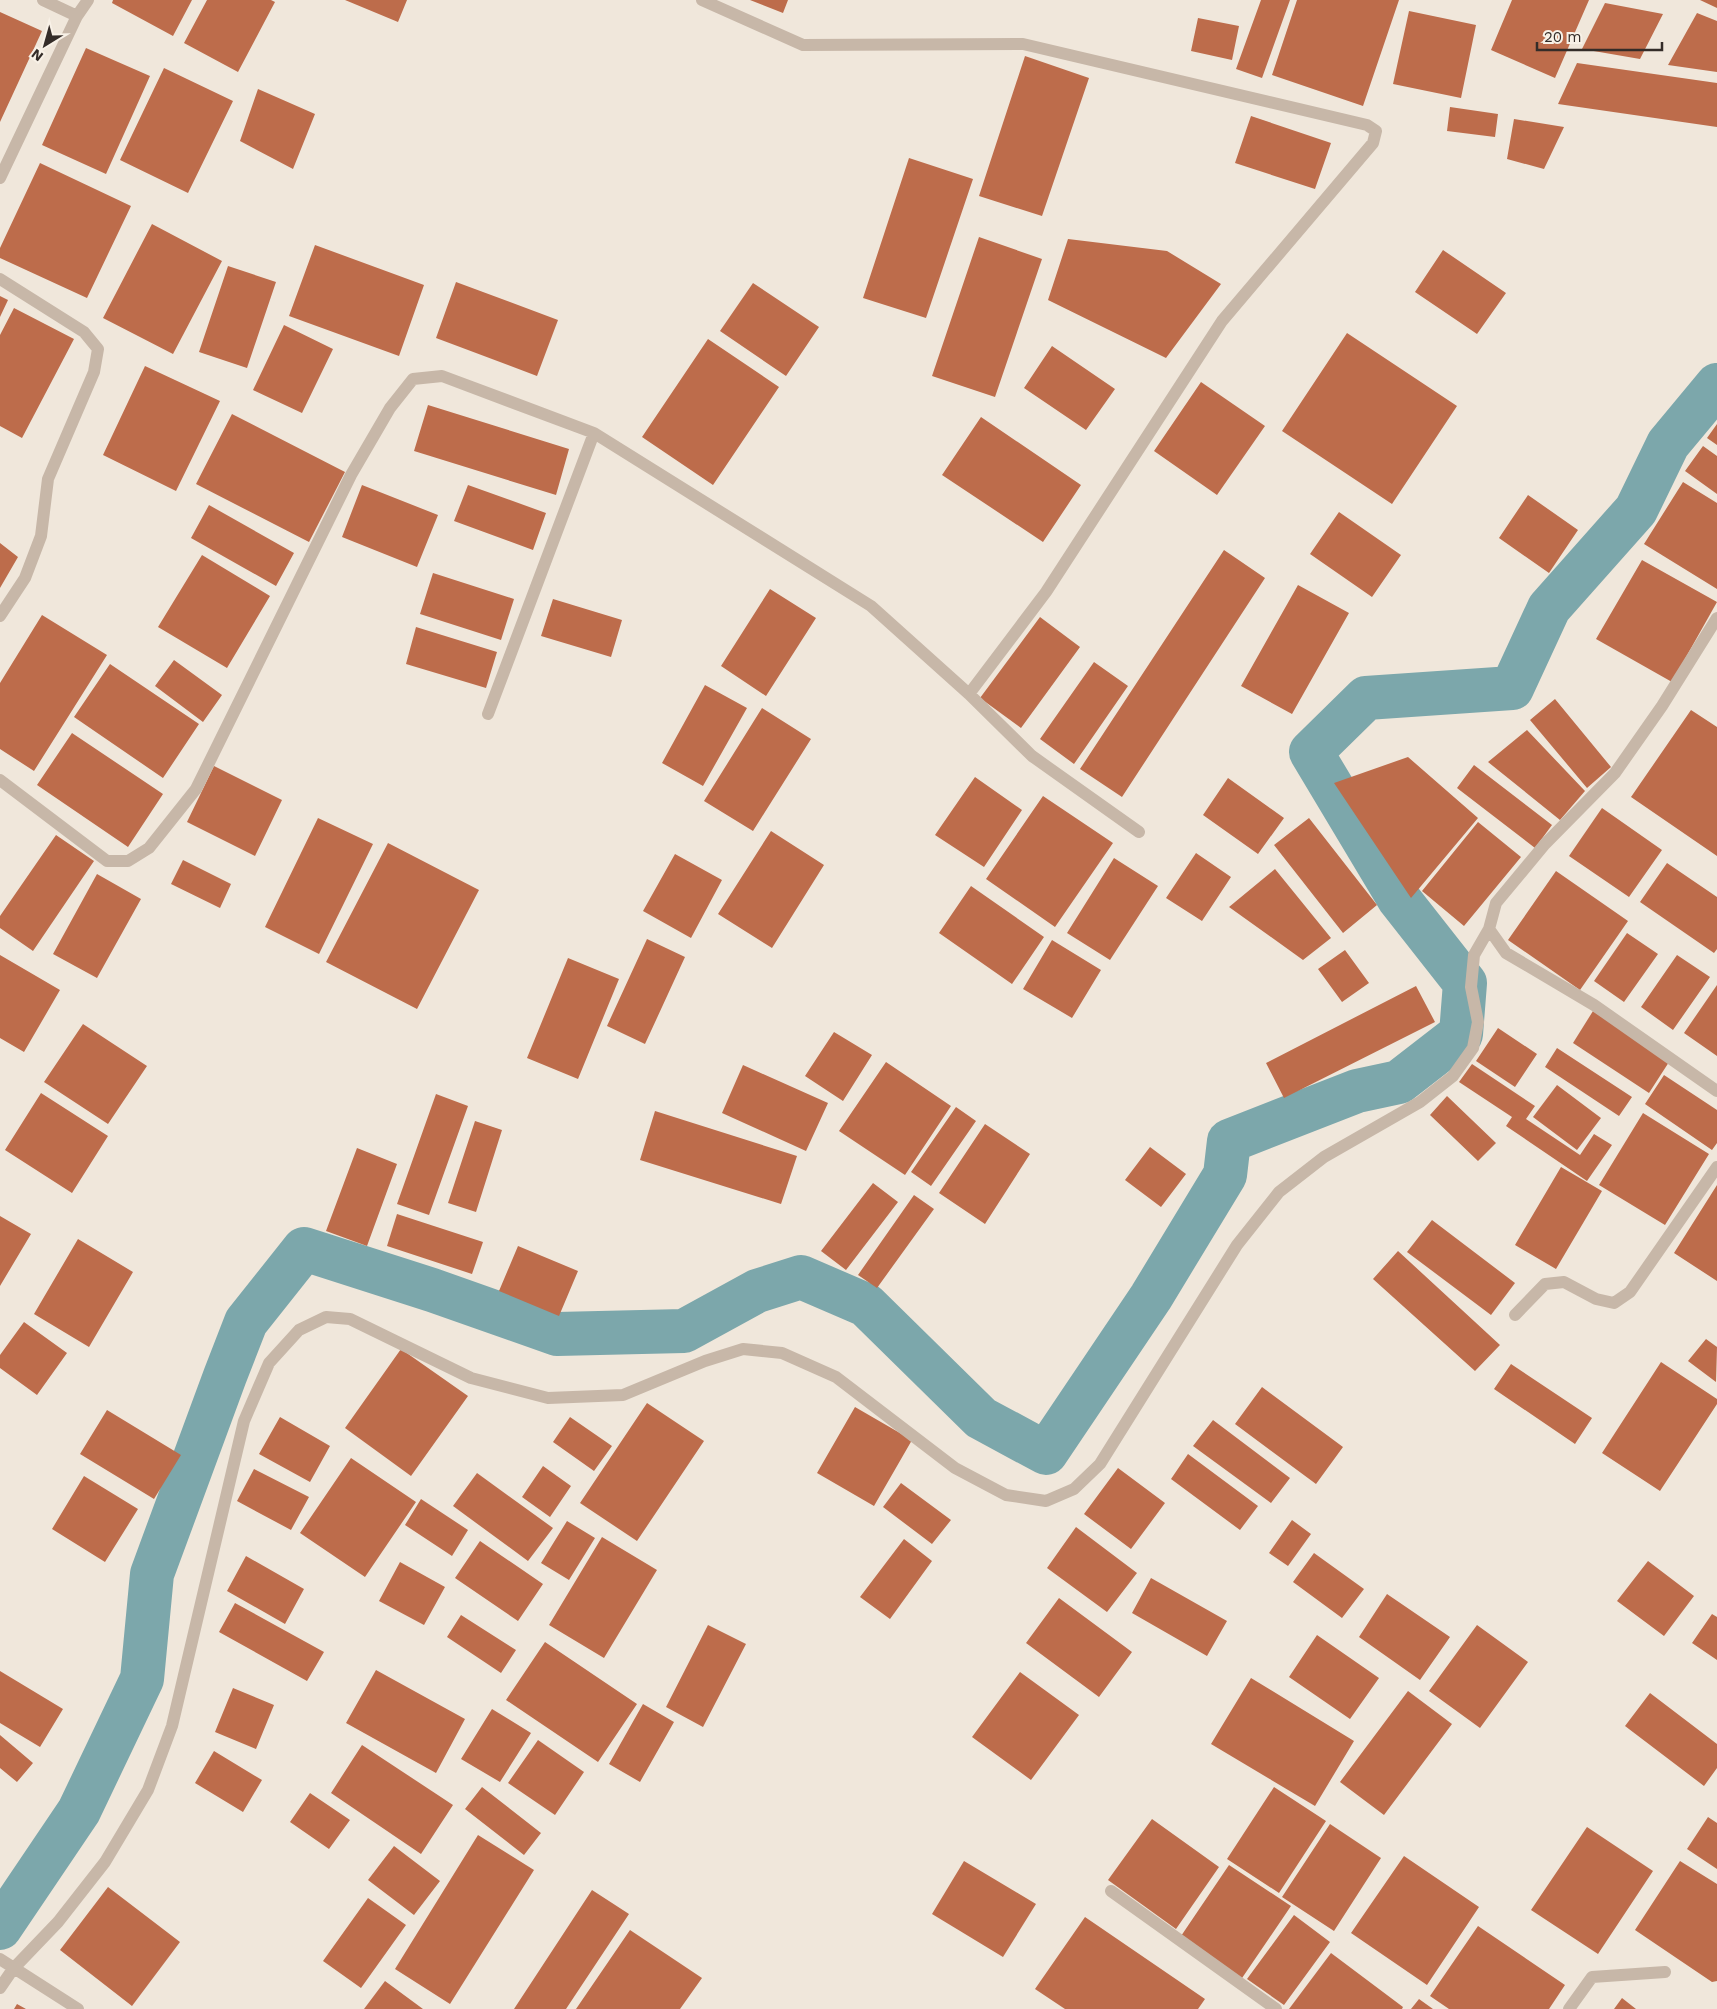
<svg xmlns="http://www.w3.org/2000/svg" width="1717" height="2009" viewBox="0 0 1717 2009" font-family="'Work Sans',sans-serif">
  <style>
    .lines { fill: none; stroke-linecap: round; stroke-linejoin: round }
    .canal { stroke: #7ca7ab; stroke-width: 44 }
    .building { fill: #bd6c4b }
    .street { stroke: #c7b7a8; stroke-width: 12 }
  </style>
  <rect width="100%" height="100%" fill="#f0e7db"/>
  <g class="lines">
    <path class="canal" d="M 0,1928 L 79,1811 L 142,1679 L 152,1574 L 225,1376 L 246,1322 L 304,1249 L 432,1290 L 557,1334 L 684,1331 L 757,1291 L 801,1277 L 866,1305 L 981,1418 L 1046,1453 L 1151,1297 L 1225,1175 L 1229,1141 L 1357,1091 L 1399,1082 L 1461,1034 L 1465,983 L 1399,899 L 1311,752 L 1366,698 L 1512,688 L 1549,608 L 1636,510 L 1668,444 L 1717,385"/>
  </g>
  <path class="building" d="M 113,0 L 192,0 L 173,36 L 112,3 Z
    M 207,0 L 271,0 L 275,2 L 238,72 L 184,43 Z
    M 345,0 L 407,0 L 398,22 Z
    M 750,0 L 788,0 L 783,13 Z
    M 1261,0 L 1290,0 L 1262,78 L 1236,69 Z
    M 1297,0 L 1399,0 L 1363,106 L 1272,75 Z
    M 1512,0 L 1589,0 L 1555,78 L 1491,50 Z
    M 1700,0 L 1717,0 L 1717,8 Z
    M 1605,3 L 1663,14 L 1640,59 L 1582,49 Z
    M 1409,11 L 1476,25 L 1461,98 L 1393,84 Z
    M 0,12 L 42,31 L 0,122 Z
    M 1697,13 L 1717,21 L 1717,72 L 1668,65 Z
    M 1198,18 L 1239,26 L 1232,60 L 1191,51 Z
    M 86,48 L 150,76 L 106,174 L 42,145 Z
    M 1025,56 L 1089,78 L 1042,216 L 979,196 Z
    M 1577,63 L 1717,83 L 1717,127 L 1558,104 Z
    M 164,68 L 233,101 L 188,193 L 120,160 Z
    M 258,89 L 315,114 L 293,169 L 240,141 Z
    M 1450,107 L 1498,114 L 1495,137 L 1447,131 Z
    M 1251,116 L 1331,143 L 1315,189 L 1235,163 Z
    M 1514,119 L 1564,127 L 1544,169 L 1507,159 Z
    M 909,158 L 973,179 L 926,318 L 863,298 Z
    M 40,163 L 131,206 L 87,298 L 0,258 L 0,248 Z
    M 152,224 L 222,261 L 173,354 L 103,318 Z
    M 979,237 L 1042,259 L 995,397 L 932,376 Z
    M 1068,239 L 1167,251 L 1221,284 L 1166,358 L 1048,300 Z
    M 315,245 L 424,285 L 399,356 L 289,316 Z
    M 1443,250 L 1506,293 L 1477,334 L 1415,292 Z
    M 228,266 L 276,282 L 247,368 L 199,352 Z
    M 456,282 L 558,320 L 537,376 L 436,338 Z
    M 753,283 L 819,327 L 786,376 L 720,331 Z
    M 0,296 L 8,300 L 0,317 Z
    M 14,308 L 74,339 L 22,438 L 0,426 L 0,335 Z
    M 284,325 L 333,349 L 302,413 L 253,390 Z
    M 1347,333 L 1457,406 L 1392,504 L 1282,431 Z
    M 708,339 L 779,387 L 713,485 L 642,437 Z
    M 1052,346 L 1115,389 L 1086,430 L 1024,388 Z
    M 145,366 L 220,401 L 176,491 L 103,455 Z
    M 1201,382 L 1265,426 L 1217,495 L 1154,451 Z
    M 428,405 L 569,449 L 556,495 L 414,451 Z
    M 232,414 L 345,472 L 309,542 L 196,484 Z
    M 981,417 L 1081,485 L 1043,542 L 942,475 Z
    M 1717,424 L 1717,445 L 1707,438 Z
    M 1703,446 L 1717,456 L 1717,494 L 1685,471 Z
    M 1683,482 L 1717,503 L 1717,589 L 1644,544 Z
    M 362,485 L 438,515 L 417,567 L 342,537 Z
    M 468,485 L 546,513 L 533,550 L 454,521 Z
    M 1528,495 L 1578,530 L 1549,573 L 1499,538 Z
    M 209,505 L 294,553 L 276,586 L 191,538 Z
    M 1339,512 L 1401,555 L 1372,597 L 1310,554 Z
    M 0,543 L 18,557 L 0,588 Z
    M 1224,550 L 1265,578 L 1122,797 L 1080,769 Z
    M 202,555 L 270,596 L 227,668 L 158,627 Z
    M 1642,560 L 1717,602 L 1672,682 L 1596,639 Z
    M 433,573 L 514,599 L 501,640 L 420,614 Z
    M 1298,585 L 1349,613 L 1292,714 L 1241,686 Z
    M 770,589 L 816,618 L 766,696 L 721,666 Z
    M 553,599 L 622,620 L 611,657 L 541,636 Z
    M 42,615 L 107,655 L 34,771 L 0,749 L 0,683 Z
    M 1040,617 L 1080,647 L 1021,728 L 980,698 Z
    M 416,627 L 497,652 L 486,688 L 406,664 Z
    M 174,660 L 222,695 L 203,722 L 155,686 Z
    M 1094,662 L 1128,686 L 1074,764 L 1040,739 Z
    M 110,664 L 199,724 L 163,778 L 74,717 Z
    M 705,685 L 747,708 L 703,786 L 662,763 Z
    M 1555,699 L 1611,767 L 1587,788 L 1530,720 Z
    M 762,708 L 811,739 L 753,831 L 704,801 Z
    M 1691,710 L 1717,727 L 1717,856 L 1631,797 Z
    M 1527,730 L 1585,791 L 1560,820 L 1488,762 Z
    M 72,733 L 163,794 L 128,847 L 37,785 Z
    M 1408,757 L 1478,818 L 1411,898 L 1334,783 Z
    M 1474,765 L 1552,825 L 1535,848 L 1457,788 Z
    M 214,766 L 282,800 L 255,856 L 187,822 Z
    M 975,777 L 1022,810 L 984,867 L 935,835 Z
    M 1228,778 L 1284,818 L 1258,854 L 1203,815 Z
    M 1043,796 L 1113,843 L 1055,927 L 986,879 Z
    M 1602,808 L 1662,850 L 1629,897 L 1569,856 Z
    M 318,818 L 373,844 L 319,954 L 265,927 Z
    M 1309,818 L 1377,905 L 1343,933 L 1274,845 Z
    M 1478,822 L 1521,857 L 1464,926 L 1422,891 Z
    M 771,831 L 824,865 L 772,948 L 718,914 Z
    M 56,835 L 94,861 L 33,951 L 0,928 L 0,916 Z
    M 388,843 L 479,890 L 417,1009 L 326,962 Z
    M 1196,853 L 1231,877 L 1202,921 L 1166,898 Z
    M 675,854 L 722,880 L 691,938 L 643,911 Z
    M 1114,858 L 1158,886 L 1110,960 L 1067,933 Z
    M 183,860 L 231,884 L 220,908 L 171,884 Z
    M 1667,863 L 1717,897 L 1717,949 L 1714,953 L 1640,902 Z
    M 1275,869 L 1331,938 L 1303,960 L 1229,907 Z
    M 1556,871 L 1628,921 L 1580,990 L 1508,940 Z
    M 97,874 L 141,899 L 97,978 L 53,954 Z
    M 971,886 L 1044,937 L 1012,984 L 939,933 Z
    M 1627,933 L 1658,954 L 1624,1002 L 1594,981 Z
    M 647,939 L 685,957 L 645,1044 L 607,1026 Z
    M 1052,940 L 1101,970 L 1072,1018 L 1023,989 Z
    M 1345,950 L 1369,983 L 1342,1002 L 1318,969 Z
    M 0,955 L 60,990 L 24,1052 L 0,1038 Z
    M 1677,955 L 1710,977 L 1673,1030 L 1641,1007 Z
    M 568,958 L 619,979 L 578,1079 L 527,1058 Z
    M 1717,985 L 1717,1056 L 1684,1033 Z
    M 1416,986 L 1435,1022 L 1284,1098 L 1266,1063 Z
    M 1593,1011 L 1669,1062 L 1649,1093 L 1573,1043 Z
    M 83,1024 L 147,1066 L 108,1124 L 44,1082 Z
    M 1498,1028 L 1537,1054 L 1515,1087 L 1476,1061 Z
    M 834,1032 L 872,1055 L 843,1101 L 805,1076 Z
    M 1557,1048 L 1632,1097 L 1619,1116 L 1545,1067 Z
    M 886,1062 L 951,1106 L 905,1175 L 839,1131 Z
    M 1472,1064 L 1535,1106 L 1526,1119 L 1580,1155 L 1594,1134 L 1612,1145 L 1587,1181 L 1506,1126 L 1512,1117 L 1459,1082 Z
    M 743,1065 L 828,1103 L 806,1151 L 722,1113 Z
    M 1664,1075 L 1717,1110 L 1717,1143 L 1712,1150 L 1645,1104 Z
    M 1557,1085 L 1601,1118 L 1577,1150 L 1533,1117 Z
    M 41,1093 L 108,1136 L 72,1193 L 5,1150 Z
    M 436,1094 L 468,1106 L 429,1215 L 397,1204 Z
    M 1447,1096 L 1496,1143 L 1478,1161 L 1430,1115 Z
    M 956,1107 L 976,1121 L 931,1186 L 911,1172 Z
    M 655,1111 L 797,1156 L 781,1204 L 640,1160 Z
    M 1643,1113 L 1709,1154 L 1665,1225 L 1599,1185 Z
    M 475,1121 L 502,1130 L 476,1212 L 448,1203 Z
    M 985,1124 L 1030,1154 L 985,1224 L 939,1193 Z
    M 1150,1147 L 1186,1174 L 1161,1207 L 1125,1180 Z
    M 357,1148 L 397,1164 L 367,1246 L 326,1231 Z
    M 1561,1167 L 1602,1191 L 1556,1269 L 1515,1245 Z
    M 873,1183 L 898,1202 L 846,1270 L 821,1251 Z
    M 1717,1185 L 1717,1281 L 1674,1253 Z
    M 914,1195 L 934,1209 L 877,1288 L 858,1275 Z
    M 397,1214 L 483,1242 L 472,1274 L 387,1246 Z
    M 0,1216 L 31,1234 L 0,1286 Z
    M 1432,1220 L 1515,1283 L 1491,1315 L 1407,1252 Z
    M 78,1239 L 133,1272 L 89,1347 L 34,1314 Z
    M 518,1246 L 578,1271 L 559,1316 L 499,1291 Z
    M 1398,1251 L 1500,1345 L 1475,1371 L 1373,1279 Z
    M 24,1322 L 67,1353 L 37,1395 L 0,1368 L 0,1355 Z
    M 1706,1339 L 1717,1347 L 1716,1382 L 1688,1361 Z
    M 401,1349 L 468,1396 L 411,1476 L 345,1428 Z
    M 1661,1362 L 1717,1399 L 1717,1404 L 1660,1491 L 1602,1453 Z
    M 1511,1364 L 1592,1418 L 1575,1444 L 1494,1389 Z
    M 1262,1387 L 1343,1447 L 1316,1484 L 1235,1424 Z
    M 647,1403 L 704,1441 L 637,1541 L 580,1503 Z
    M 855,1407 L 912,1440 L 874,1506 L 817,1473 Z
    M 107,1410 L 181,1455 L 154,1499 L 80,1454 Z
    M 280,1417 L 330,1446 L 310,1482 L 259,1454 Z
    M 570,1417 L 612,1446 L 594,1471 L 553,1442 Z
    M 1213,1420 L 1290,1478 L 1271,1503 L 1193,1446 Z
    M 1188,1454 L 1258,1506 L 1240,1530 L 1171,1479 Z
    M 351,1458 L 416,1502 L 365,1577 L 300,1533 Z
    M 543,1466 L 571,1486 L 550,1517 L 522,1497 Z
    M 1118,1468 L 1165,1503 L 1131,1549 L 1084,1514 Z
    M 254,1469 L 309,1497 L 291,1530 L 237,1501 Z
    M 477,1473 L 553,1528 L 528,1561 L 453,1506 Z
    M 84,1476 L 138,1509 L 105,1562 L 52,1529 Z
    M 901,1483 L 951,1520 L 932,1544 L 883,1507 Z
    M 421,1499 L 468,1530 L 452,1556 L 405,1525 Z
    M 1292,1520 L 1311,1534 L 1288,1566 L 1269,1553 Z
    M 567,1521 L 595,1538 L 569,1580 L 541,1563 Z
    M 1076,1527 L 1137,1573 L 1107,1612 L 1047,1568 Z
    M 602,1537 L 657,1570 L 604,1658 L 549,1625 Z
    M 904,1539 L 932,1561 L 890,1619 L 860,1597 Z
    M 480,1541 L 543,1584 L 518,1621 L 455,1578 Z
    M 1314,1553 L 1364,1589 L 1342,1618 L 1293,1582 Z
    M 246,1556 L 304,1589 L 285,1624 L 227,1591 Z
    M 1648,1561 L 1694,1596 L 1664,1636 L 1617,1601 Z
    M 400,1562 L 445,1587 L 424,1625 L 379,1601 Z
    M 1151,1578 L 1227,1621 L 1207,1656 L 1132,1613 Z
    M 1387,1594 L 1450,1637 L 1420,1680 L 1359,1637 Z
    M 1059,1598 L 1132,1652 L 1099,1697 L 1026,1643 Z
    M 235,1603 L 324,1652 L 307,1681 L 219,1632 Z
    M 1712,1614 L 1717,1617 L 1717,1660 L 1692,1643 Z
    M 461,1615 L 516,1650 L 501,1673 L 447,1637 Z
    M 708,1625 L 746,1644 L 703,1727 L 666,1707 Z
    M 1477,1625 L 1528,1662 L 1480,1728 L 1429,1691 Z
    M 1317,1635 L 1379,1678 L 1350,1719 L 1289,1677 Z
    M 545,1642 L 637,1704 L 598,1762 L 506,1700 Z
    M 376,1670 L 465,1719 L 436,1773 L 346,1723 Z
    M 0,1671 L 63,1709 L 40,1747 L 0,1723 Z
    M 1020,1672 L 1079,1715 L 1031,1780 L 972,1737 Z
    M 1251,1678 L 1354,1741 L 1315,1806 L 1211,1744 Z
    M 233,1688 L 274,1705 L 256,1749 L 215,1732 Z
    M 1408,1691 L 1452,1724 L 1384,1815 L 1340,1782 Z
    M 1650,1693 L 1717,1744 L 1717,1768 L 1704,1786 L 1625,1726 Z
    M 643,1704 L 674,1722 L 640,1782 L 609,1764 Z
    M 492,1709 L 531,1733 L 500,1782 L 461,1759 Z
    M 0,1735 L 33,1763 L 17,1782 L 0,1768 Z
    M 538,1740 L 584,1772 L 555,1815 L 508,1783 Z
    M 362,1745 L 453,1805 L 421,1854 L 331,1793 Z
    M 214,1751 L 262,1780 L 243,1812 L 195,1783 Z
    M 482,1787 L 541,1833 L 524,1855 L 465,1809 Z
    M 1274,1787 L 1326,1821 L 1279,1893 L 1227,1859 Z
    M 310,1793 L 350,1820 L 329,1849 L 290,1822 Z
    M 1708,1817 L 1717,1823 L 1717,1869 L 1687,1849 Z
    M 1152,1819 L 1219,1867 L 1176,1929 L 1108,1880 Z
    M 1330,1824 L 1381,1858 L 1334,1931 L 1282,1897 Z
    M 1587,1827 L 1653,1871 L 1598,1954 L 1531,1910 Z
    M 478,1835 L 534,1870 L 450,2004 L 395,1969 Z
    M 394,1846 L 440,1881 L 414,1915 L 368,1880 Z
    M 1404,1856 L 1479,1907 L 1427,1985 L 1351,1933 Z
    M 964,1861 L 1036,1904 L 1003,1957 L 932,1914 Z
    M 1680,1861 L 1717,1884 L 1717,1981 L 1712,1982 L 1635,1930 Z
    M 1229,1865 L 1291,1906 L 1240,1981 L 1179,1939 Z
    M 108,1887 L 180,1942 L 132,2006 L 60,1950 Z
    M 592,1890 L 629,1914 L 566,2009 L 514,2009 Z
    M 368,1898 L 406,1925 L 361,1988 L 323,1961 Z
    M 1294,1915 L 1330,1942 L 1284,2005 L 1247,1979 Z
    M 1085,1917 L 1205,1999 L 1198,2009 L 1065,2009 L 1035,1989 Z
    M 1478,1926 L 1565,1985 L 1549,2009 L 1449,2009 L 1430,1996 Z
    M 630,1930 L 702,1978 L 680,2009 L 576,2009 Z
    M 1331,1953 L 1403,2007 L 1402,2009 L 1289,2009 Z
    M 385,1981 L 423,2009 L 364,2009 Z
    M 1622,1998 L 1636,2009 L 1614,2009 Z
    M 1419,1999 L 1433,2009 L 1411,2009 Z
    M 17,2004 L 26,2009 L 14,2009 Z"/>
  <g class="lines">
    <path class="street" d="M 43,0 L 77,16
      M 702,0 L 803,45 L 1023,44 L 1367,125 L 1376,131 L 1373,143 L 1222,321 L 1046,592 L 969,694
      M 0,178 L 77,16 L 88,0
      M 0,279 L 84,332 L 98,349 L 94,372 L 48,479 L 41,536 L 25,578 L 0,616
      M 1717,618 L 1662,706 L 1615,773 L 1545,844 L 1496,903 L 1489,929 L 1506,953 L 1594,1005 L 1717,1091
      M 488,714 L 594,433
      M 0,780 L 107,861 L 128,861 L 149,848 L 196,789 L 351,475 L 390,408 L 413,379 L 442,376 L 594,433 L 871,606 L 969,694 L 1032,756 L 1139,832
      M 1515,1315 L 1545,1284 L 1564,1282 L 1596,1299 L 1614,1303 L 1630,1292 L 1717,1167
      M 1111,1891 L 1276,2009
      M 0,1959 L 78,2009
      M 0,1988 L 13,1969 L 58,1922 L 105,1862 L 148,1790 L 172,1726 L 244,1421 L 269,1363 L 299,1330 L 326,1317 L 350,1319 L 471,1378 L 548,1398 L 623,1395 L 705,1361 L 743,1349 L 782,1353 L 836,1377 L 955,1468 L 1006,1495 L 1046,1501 L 1074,1489 L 1100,1464 L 1237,1245 L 1279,1192 L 1324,1157 L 1420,1102 L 1453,1076 L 1473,1048 L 1478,1022 L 1471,987 L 1474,955 L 1489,929
      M 1569,2009 L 1592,1977 L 1665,1972"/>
  </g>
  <g transform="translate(45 45) rotate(217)" stroke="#f8f1e7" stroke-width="4" paint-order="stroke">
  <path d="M0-4L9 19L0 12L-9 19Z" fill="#342c28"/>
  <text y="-8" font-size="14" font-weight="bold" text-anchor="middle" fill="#342c28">N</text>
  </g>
  <path d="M1537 42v8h125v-8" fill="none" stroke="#342c28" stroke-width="2.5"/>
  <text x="1544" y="42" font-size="15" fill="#342c28" stroke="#f8f1e7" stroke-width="4" paint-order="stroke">20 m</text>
</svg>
